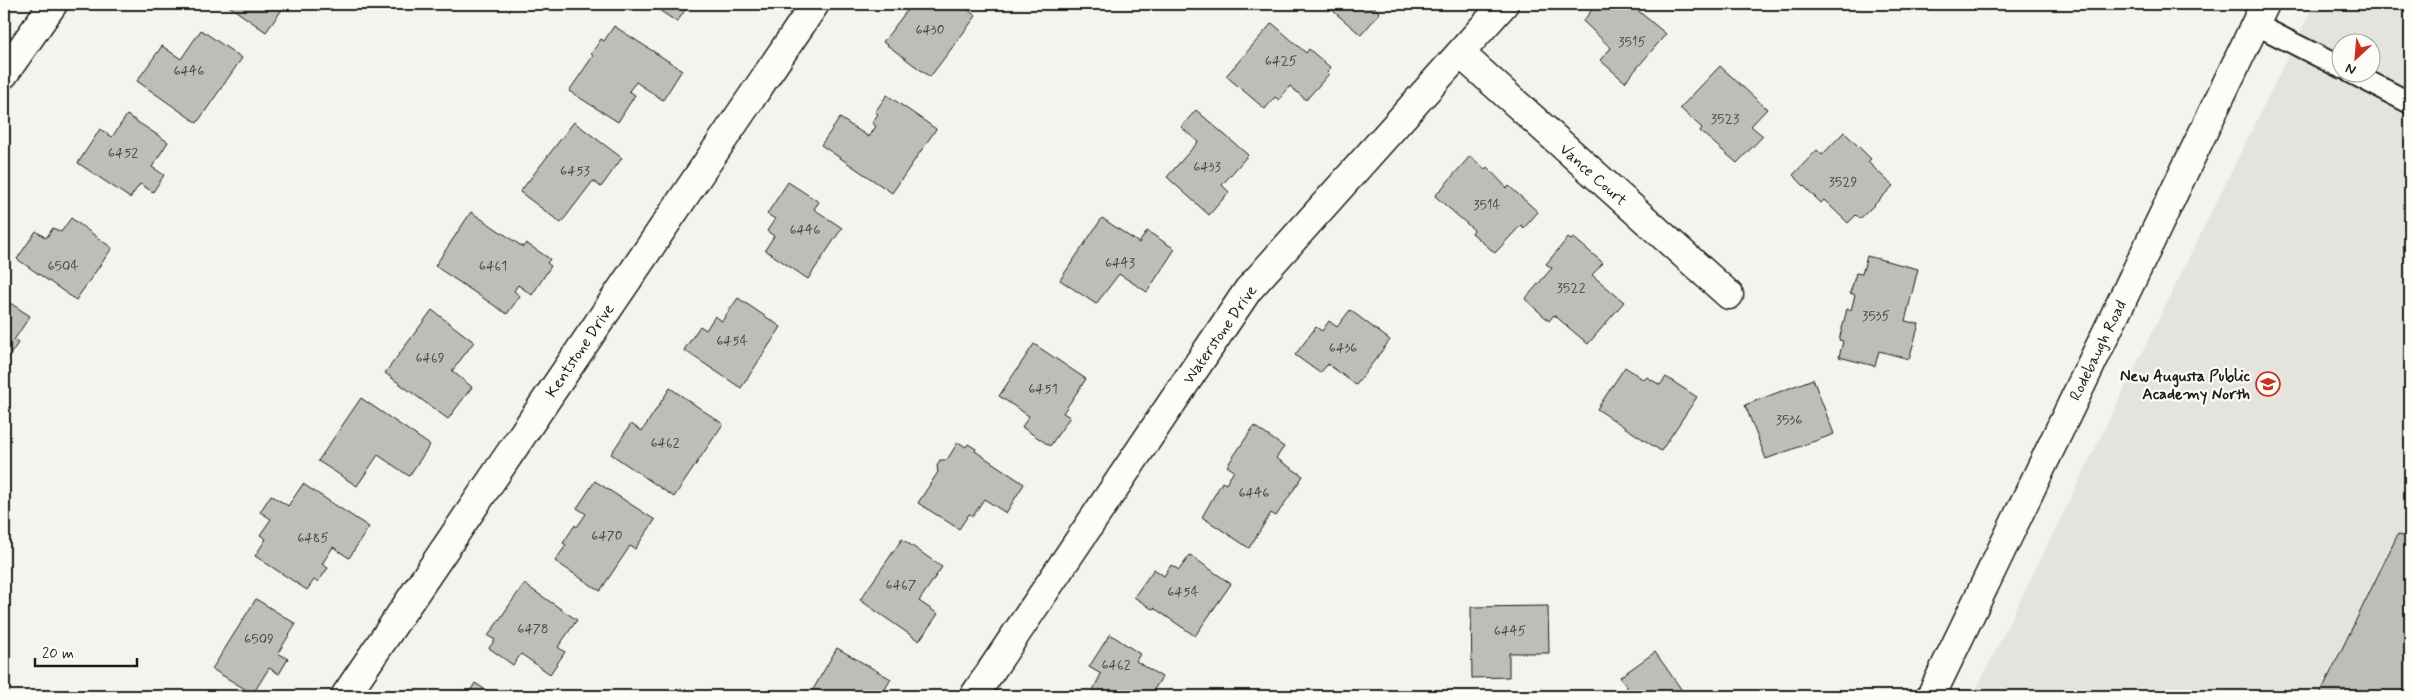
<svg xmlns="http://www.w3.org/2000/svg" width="2414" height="700" viewBox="0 0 2414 700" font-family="Mynerve,sans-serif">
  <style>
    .built { fill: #e4e3de; fill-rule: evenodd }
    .building { fill: #bebdba; stroke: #1c1c1c }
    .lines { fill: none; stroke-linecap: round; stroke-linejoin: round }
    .service-casing { stroke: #1c1c1c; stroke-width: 24 }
    .minor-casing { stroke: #1c1c1c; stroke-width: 31 }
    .tertiary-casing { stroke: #1c1c1c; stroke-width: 31 }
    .service { stroke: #fdfcf7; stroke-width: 20 }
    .minor { stroke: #fdfcf7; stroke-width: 28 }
    .tertiary { stroke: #fdfcf7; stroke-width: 28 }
    .labels { text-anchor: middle; stroke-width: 4.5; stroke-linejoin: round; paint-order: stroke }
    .number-label { font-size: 14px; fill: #444 }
    .street-label { font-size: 16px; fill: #1c1c1c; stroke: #fdfcf7 }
    .poi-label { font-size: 16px; font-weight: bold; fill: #1c1c1c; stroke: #fdfcf7; text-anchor: end }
  </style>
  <rect width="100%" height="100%" fill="#f4f3ee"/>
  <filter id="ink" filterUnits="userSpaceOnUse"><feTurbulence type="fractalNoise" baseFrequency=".02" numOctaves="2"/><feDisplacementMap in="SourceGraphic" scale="10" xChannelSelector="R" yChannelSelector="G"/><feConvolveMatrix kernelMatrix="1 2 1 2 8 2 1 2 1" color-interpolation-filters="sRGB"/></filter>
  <g filter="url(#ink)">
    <path class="built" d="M 2314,4 L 2410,4 L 2410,696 L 1973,696 ZM 2342,42 L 2372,42 L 2372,72 L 2342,72 Z"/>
    <path class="building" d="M 226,4 L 286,4 L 266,32 Z
      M 650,4 L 689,4 L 677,22 Z
      M 912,4 L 960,4 L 976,16 L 930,77 L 883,42 Z
      M 1325,4 L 1375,4 L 1373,6 L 1380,13 L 1361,35 Z
      M 1597,4 L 1630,4 L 1666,34 L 1625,82 L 1600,60 L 1611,48 L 1583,21 Z
      M 1272,23 L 1306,53 L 1309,49 L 1331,68 L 1327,72 L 1329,74 L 1306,100 L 1290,86 L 1279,100 L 1275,97 L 1265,109 L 1226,76 Z
      M 614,26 L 682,70 L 663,100 L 636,82 L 629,91 L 635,95 L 618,122 L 569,91 L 593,56 L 591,54 L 601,39 L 604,41 Z
      M 201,30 L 242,58 L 197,123 L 137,81 L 162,46 L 181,59 Z
      M 1720,66 L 1767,109 L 1751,126 L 1763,136 L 1737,163 L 1700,131 L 1702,128 L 1680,108 Z
      M 887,95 L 936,129 L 892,193 L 821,145 L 840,118 L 869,137 L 876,126 L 872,123 L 878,114 L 875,112 Z
      M 1196,110 L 1248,155 L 1222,185 L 1229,192 L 1209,215 L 1167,177 L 1198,142 L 1181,127 Z
      M 127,115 L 168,142 L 152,167 L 164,175 L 153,192 L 140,184 L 130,198 L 78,163 L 100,129 L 112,137 Z
      M 574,122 L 622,158 L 601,187 L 593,181 L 561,223 L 520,192 Z
      M 1844,132 L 1871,159 L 1868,162 L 1893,186 L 1860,219 L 1856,215 L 1848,223 L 1824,200 L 1821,203 L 1793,175 L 1817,150 L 1822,155 Z
      M 1470,156 L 1485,169 L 1487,167 L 1507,188 L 1509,186 L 1538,212 L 1524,228 L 1521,225 L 1495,253 L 1472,233 L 1474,230 L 1435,196 Z
      M 788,182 L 819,202 L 814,209 L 842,228 L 808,279 L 765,250 L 774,236 L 767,231 L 775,219 L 767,214 Z
      M 471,212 L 523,247 L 526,243 L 550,259 L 547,263 L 551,266 L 532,295 L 518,285 L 514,291 L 520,296 L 507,314 L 435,266 Z
      M 71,218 L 112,248 L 76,300 L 17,259 L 36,231 L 46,238 L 53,228 L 61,232 Z
      M 1102,218 L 1139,243 L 1147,231 L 1175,249 L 1147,292 L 1119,274 L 1096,304 L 1060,280 Z
      M 1568,238 L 1571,240 L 1574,238 L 1603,263 L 1592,275 L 1624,302 L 1588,344 L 1554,315 L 1549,321 L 1525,299 L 1552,268 L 1546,264 Z
      M 1867,256 L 1918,269 L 1905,321 L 1919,324 L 1909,359 L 1879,351 L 1875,366 L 1839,357 L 1843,341 L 1839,340 L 1847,309 L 1851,310 L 1855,295 L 1850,293 L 1856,273 L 1862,274 Z
      M 738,298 L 781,327 L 741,388 L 684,350 L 700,326 L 706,330 L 715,316 L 722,321 Z
      M 4,299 L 30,316 L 14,340 L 18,343 L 4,364 Z
      M 432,310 L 474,342 L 452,371 L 472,387 L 448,419 L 385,373 Z
      M 1350,310 L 1390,340 L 1356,385 L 1328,364 L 1320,373 L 1295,355 L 1316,327 L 1322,331 L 1329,321 L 1337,327 Z
      M 1034,344 L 1086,379 L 1063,413 L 1070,417 L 1050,446 L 1022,427 L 1029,416 L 999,396 Z
      M 1625,367 L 1644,380 L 1647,377 L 1660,385 L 1666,377 L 1697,397 L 1661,451 L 1597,409 Z
      M 1813,379 L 1834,434 L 1766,459 L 1745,405 Z
      M 670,388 L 723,424 L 674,497 L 611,454 L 631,424 L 642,431 Z
      M 361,398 L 430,445 L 409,476 L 378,455 L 357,486 L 318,461 Z
      M 1254,426 L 1284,447 L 1276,458 L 1303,476 L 1276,516 L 1271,513 L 1249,548 L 1202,517 L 1222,482 L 1226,484 L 1234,471 L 1227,466 Z
      M 958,442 L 966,447 L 968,444 L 976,449 L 975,451 L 1024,484 L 1006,513 L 984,499 L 973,516 L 969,514 L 959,529 L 918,503 L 938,472 L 937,466 L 940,460 L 947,460 Z
      M 595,481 L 655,520 L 635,549 L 630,546 L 600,591 L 555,561 L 566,545 L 563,543 L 575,525 L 577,527 L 586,514 L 577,508 Z
      M 303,484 L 369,527 L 349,558 L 333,547 L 322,564 L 328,568 L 318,582 L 314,580 L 307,590 L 255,556 L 266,539 L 260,535 L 271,519 L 260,512 L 271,495 L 288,506 Z
      M 2398,534 L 2410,539 L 2410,696 L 2319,696 Z
      M 902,539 L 942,567 L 919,601 L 938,614 L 919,641 L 860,600 Z
      M 1190,555 L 1231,584 L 1195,636 L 1154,608 L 1152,609 L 1134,597 L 1154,569 L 1164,576 L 1171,565 L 1179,570 Z
      M 524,584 L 577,620 L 558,647 L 565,652 L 550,674 L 521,654 L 513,665 L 489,648 L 495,640 L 488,636 Z
      M 256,599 L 296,624 L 278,653 L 288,659 L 279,674 L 269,668 L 253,694 L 212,669 Z
      M 1548,606 L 1549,653 L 1509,653 L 1509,677 L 1472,678 L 1471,607 Z
      M 1110,634 L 1140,654 L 1136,661 L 1162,677 L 1150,696 L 1090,696 L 1101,674 L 1089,667 Z
      M 837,648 L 891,679 L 881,696 L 816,696 L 811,693 Z
      M 1655,652 L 1686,696 L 1633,696 L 1620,677 Z
      M 475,683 L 495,696 L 467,696 Z"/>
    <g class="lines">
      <g class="service-casing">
        <path id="service" d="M 2255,24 L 2342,68
          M 2350,72 L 2410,103"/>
      </g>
      <g class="minor-casing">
        <path id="minor" d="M 1460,53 L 1729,295
          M 4,74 L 53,4
          M 345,696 L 815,4
          M 974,696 L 1248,290 L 1504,4"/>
      </g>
      <g class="tertiary-casing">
        <path id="tertiary" d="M 1931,696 L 2265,4"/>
      </g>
      <use href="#service" class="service"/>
      <use href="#minor" class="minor"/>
      <use href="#tertiary" class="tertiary"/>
    </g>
  </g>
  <defs>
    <g id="school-ring" transform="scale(1.25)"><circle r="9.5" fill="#fdfcf7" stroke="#c8321e" stroke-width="1.5"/><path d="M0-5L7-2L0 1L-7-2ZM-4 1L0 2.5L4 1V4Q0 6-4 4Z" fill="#c8321e"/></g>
  </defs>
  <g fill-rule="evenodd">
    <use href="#school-ring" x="2268" y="384"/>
  </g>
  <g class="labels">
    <g class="number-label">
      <text x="930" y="34">6430</text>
      <text x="1632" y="46">3515</text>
      <text x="1281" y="65">6425</text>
      <text x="189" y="75">6446</text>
      <text x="1725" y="123">3523</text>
      <text x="123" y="157">6452</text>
      <text x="1207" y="171">6433</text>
      <text x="575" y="175">6453</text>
      <text x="1843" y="186">3529</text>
      <text x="1487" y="209">3514</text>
      <text x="805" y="234">6446</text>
      <text x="1120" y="267">6443</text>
      <text x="63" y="270">6504</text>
      <text x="493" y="270">6461</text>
      <text x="1571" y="292">3522</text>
      <text x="1876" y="320">3535</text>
      <text x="732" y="345">6454</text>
      <text x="1343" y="352">6436</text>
      <text x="430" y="362">6469</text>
      <text x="1043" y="393">6451</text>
      <text x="1789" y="424">3536</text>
      <text x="665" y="447">6462</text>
      <text x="1254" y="497">6446</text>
      <text x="607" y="540">6470</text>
      <text x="313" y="542">6485</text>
      <text x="901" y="589">6467</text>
      <text x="1183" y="596">6454</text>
      <text x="533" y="633">6478</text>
      <text x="1510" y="635">6445</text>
      <text x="259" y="643">6509</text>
      <text x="1116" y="669">6462</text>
    </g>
    <g class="street-label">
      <text transform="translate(1594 174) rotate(42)" y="6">Vance Court</text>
      <text transform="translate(1219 334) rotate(-55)" y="6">Waterstone Drive</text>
      <text transform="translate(579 350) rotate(-56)" y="6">Kentstone Drive</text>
      <text transform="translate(2097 350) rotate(-64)" y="6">Rodebaugh Road</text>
    </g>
    <g class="poi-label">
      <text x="2250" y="381">New Augusta Public<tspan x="2250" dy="18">Academy North</tspan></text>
    </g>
  </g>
  <rect width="2414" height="700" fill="none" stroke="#fdfcf7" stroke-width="20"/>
  <rect x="10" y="10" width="2394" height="680" fill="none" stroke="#1c1c1c" stroke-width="2" filter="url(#ink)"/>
  <g transform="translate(2356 58) rotate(206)"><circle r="24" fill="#fdfcf7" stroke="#a3a29f"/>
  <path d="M0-4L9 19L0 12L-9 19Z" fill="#c8321e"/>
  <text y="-8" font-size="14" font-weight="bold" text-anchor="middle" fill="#1c1c1c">N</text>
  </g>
  <path d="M35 658v8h102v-8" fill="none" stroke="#1c1c1c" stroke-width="2.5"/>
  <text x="42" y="658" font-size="15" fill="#1c1c1c" stroke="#fdfcf7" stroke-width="4" paint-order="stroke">20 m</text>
</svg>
